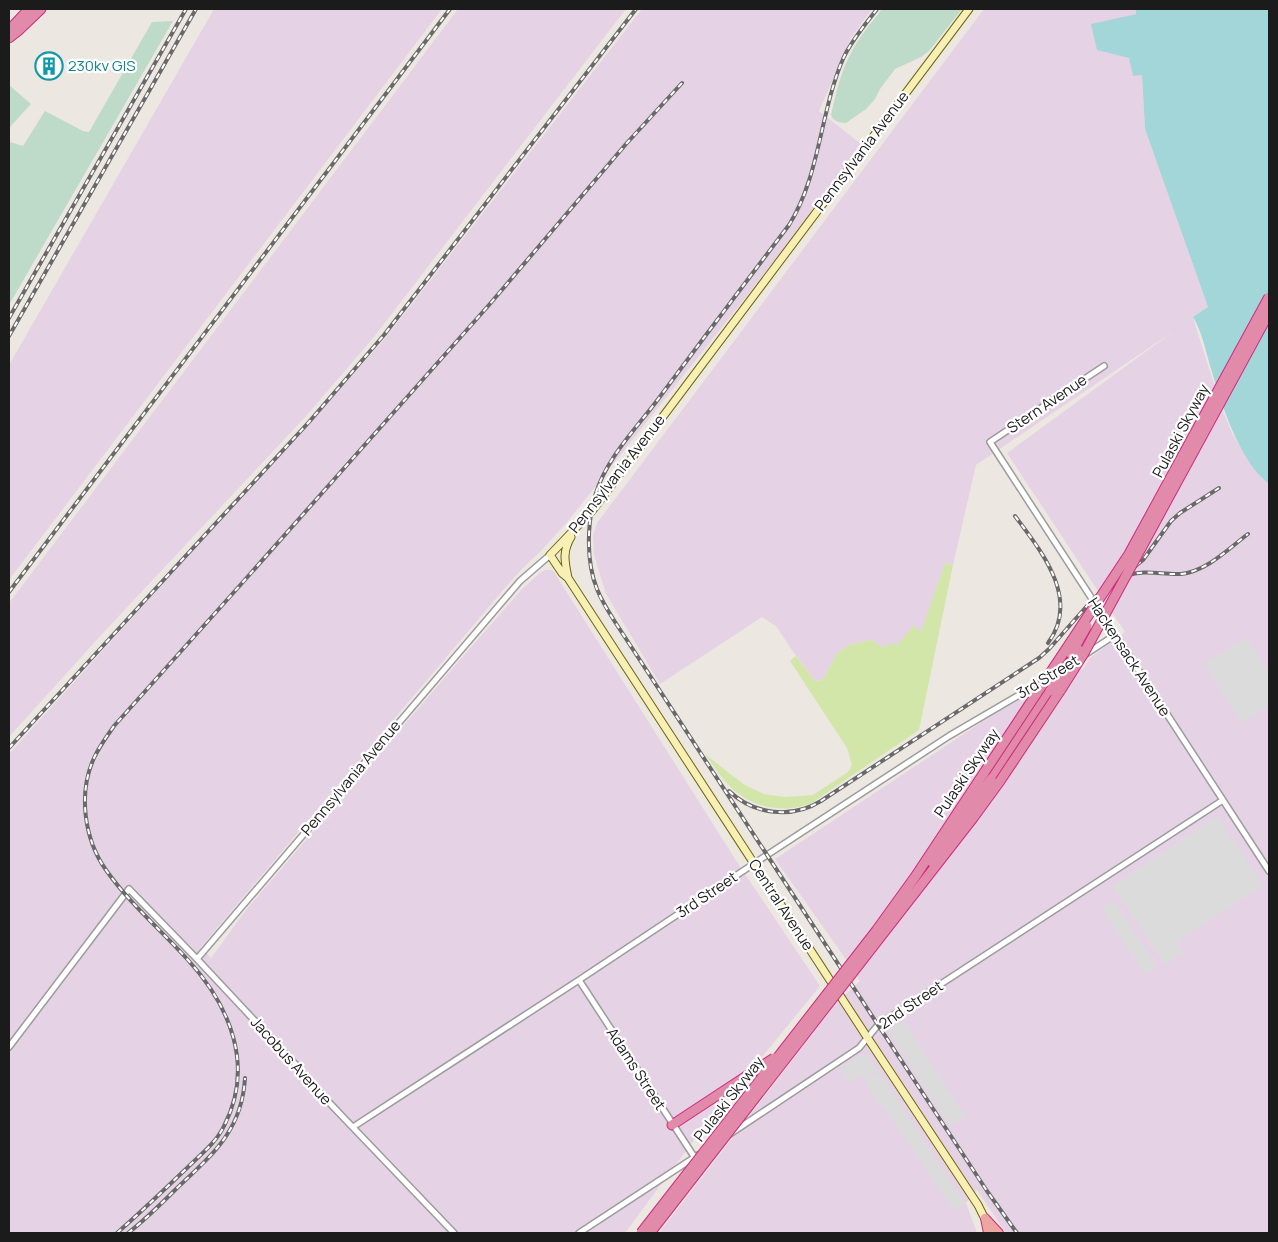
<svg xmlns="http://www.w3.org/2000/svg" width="1278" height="1242" viewBox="0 0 1278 1242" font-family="Manrope,sans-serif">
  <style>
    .industrial { fill: #e5d3e5 }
    .grass { fill: #d1e6a8 }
    .wetland { fill: #bedac9 }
    .parking { fill: #dbdbdb }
    .water { fill: #a2d6d9 }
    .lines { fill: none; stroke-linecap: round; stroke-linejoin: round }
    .minor-casing { stroke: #9c9c9c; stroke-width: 8 }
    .secondary-casing { stroke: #6c6608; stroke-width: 9 }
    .trunk-casing { stroke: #cf297e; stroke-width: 10 }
    .motorway-casing { stroke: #cf297e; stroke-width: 11 }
    .minor { stroke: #fff; stroke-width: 5 }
    .secondary { stroke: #f7efb5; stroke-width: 7 }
    .trunk { stroke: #eda5a2; stroke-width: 8 }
    .motorway { stroke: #e28aa9; stroke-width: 9 }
    .rail-casing { stroke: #696969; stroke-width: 4 }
    .rail { stroke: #fff; stroke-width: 2; stroke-dasharray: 5.5; stroke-linecap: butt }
    .motorway-bridge-casing { stroke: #cf297e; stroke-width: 11; stroke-linecap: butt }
    .motorway-bridge { stroke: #e28aa9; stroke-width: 9 }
    .labels { text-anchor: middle; stroke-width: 4.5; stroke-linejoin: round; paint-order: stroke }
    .culture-label { font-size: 15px; fill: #0d838f; stroke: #fff; text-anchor: start }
    .street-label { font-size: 15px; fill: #1b1b1b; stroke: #fff }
  </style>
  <rect width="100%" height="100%" fill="#ede7e1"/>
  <path class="industrial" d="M 214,9 L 442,9 L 9,580 L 9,365 Z
    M 458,9 L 626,9 L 374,337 L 307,415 L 103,633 L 9,737 L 9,603 Z
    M 642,9 L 872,9 L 851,38 L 819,111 L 865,147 L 568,521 L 541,551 L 525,566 L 510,582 L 201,947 L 211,958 L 246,910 L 452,669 L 522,589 L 541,572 L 546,570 L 552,570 L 554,572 L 737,862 L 820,986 L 694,1140 L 625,1233 L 9,1233 L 9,754 L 383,341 Z
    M 984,9 L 1136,9 L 1136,14 L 1092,24 L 1129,58 L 1142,75 L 1145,129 L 1208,307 L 1193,318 L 1222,409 L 1233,435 L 1247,458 L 1263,479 L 1269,484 L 1269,1233 L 1006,1233 L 977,1190 L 966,1203 L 977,1233 L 659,1233 L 838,1001 L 860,981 L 845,958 L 775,859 L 1006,706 L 1083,669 L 1090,658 L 1125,632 L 1007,453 L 1174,331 L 976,465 L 953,565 L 945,563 L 921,633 L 897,645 L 884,648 L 871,640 L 849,645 L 837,653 L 823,680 L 815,681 L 792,650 L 776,626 L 762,617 L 660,684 L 606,594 L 594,555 L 593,536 L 597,523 Z"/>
  <path class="grass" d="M 945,563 L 953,565 L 919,730 L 810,804 C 804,805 798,808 791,808 C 784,809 776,808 768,807 C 735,799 723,780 705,754 L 729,773 L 745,785 L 764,794 L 785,797 L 813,795 L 848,772 L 852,765 L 847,748 L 790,661 L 796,656 L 815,681 L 823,680 L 837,653 L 849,645 L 871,640 L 884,648 L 889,643 L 897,645 L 914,625 L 921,632 Z"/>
  <path class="wetland" d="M 882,9 L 962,9 L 929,51 L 921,57 L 895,69 L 880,89 L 875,99 L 866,109 L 846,123 L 838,122 L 833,119 L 831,115 C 836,93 841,71 852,51 C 860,36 872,22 882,9 Z
    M 173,21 L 9,305 L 9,85 L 31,104 L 10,127 L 10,142 L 23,146 L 45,111 L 83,131 L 89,132 L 152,22 Z"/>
  <path class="parking" d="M 1246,637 L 1269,673 L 1269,705 L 1242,723 L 1204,664 Z
    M 1217,816 L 1263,885 L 1177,942 L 1183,952 L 1165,965 L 1112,886 Z
    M 1113,900 L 1157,966 L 1145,974 L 1101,908 Z
    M 903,1021 L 965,1116 L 950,1126 L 888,1031 Z
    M 861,1055 L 867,1055 L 878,1070 L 863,1079 L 861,1076 L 856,1075 L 855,1076 L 857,1078 L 849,1083 L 840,1069 Z
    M 879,1072 L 965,1203 L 954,1211 L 882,1104 L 879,1105 L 864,1081 Z"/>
  <path class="water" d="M 1136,9 L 1269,9 L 1269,484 C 1240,462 1222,406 1212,372 C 1206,353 1203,334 1193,317 L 1208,307 L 1145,129 L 1142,75 L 1133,76 L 1129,58 L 1097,50 L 1091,24 L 1136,14 Z"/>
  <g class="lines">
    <g class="minor-casing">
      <path id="minor" d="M 1104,366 L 990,442 L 1269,871
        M 1086,654 L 1115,635
        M 197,959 L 520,581 L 550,555
        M 579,980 L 695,1158
        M 9,1047 L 129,889 L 197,959 L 298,1067 L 306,1078 L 341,1115 L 454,1233
        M 353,1127 L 579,980 L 767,855 L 949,736 L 1043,681
        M 730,1134 L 859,1048 L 878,1025 L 1223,800
        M 579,1233 L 698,1155"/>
    </g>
    <g class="secondary-casing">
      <path id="secondary" d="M 969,9 L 592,511 L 550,555 L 562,573 L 568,578 L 867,1037 L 978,1205 L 992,1233
        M 568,578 C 565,562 562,552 571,537"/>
    </g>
    <g class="trunk-casing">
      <path id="trunk" d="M 985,1218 L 999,1233
        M 985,1218 L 988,1233"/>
    </g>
    <g class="motorway-casing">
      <path id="motorway" d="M 9,30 L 29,9
        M 9,38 L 18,31 L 41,9
        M 991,779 L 1050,691
        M 672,1125 L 745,1077"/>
    </g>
    <use href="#minor" class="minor"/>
    <use href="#secondary" class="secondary"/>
    <use href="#trunk" class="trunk"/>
    <use href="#motorway" class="motorway"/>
    <g class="rail-casing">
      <path id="rail" d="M 877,9 C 865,25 851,41 843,59 C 820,112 820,176 789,225 C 745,283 702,340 659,398 C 636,429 606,458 595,496 C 587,524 586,562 597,589 C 602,602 610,614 617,625 L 878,1025 L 987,1191 L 1017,1233
        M 9,318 L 186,9
        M 9,336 L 196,9
        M 1015,516 C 1041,551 1081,599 1048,643
        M 1126,576 C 1145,569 1162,575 1181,574 C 1207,571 1228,549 1248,534
        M 9,592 L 450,9
        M 9,748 L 309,422 L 384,335 L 636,9
        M 729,791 C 754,815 792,819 821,801 L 1039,658 L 1049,649 L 1094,598 L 1133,568 L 1143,560 L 1171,521 L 1180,513 L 1219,488
        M 117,1233 C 141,1212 164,1190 187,1168 C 200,1155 216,1143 224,1126 C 255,1066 230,1006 188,960 C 161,930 130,904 106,870 C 84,839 78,793 94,758 C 99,747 107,736 114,726 L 243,582 L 489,305 L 626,144 L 682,83
        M 128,1233 C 145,1220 161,1204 176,1189 C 212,1155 242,1131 245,1078"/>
    </g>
    <use href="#rail" class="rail"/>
    <g class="motorway-bridge-casing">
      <path id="motorway-bridge" d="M 1071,654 L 1087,626
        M 1050,691 L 1079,650
        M 932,862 L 991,779
        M 745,1077 L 774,1058
        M 641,1233 L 876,931 L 915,877 L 1129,554 L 1269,297
        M 650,1233 L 973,818 L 1000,781 L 1060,691 L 1084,653 L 1269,313"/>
    </g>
    <use href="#motorway-bridge" class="motorway-bridge"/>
  </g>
  <defs>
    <g id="building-ring" transform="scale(1.4375)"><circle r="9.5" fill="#fff" stroke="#0f9aa8" stroke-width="1.5"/><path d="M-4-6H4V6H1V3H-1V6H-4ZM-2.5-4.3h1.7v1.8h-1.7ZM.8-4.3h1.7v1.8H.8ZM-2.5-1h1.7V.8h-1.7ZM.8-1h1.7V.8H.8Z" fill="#0f9aa8"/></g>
  </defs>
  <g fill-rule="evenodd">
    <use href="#building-ring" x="49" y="66"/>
  </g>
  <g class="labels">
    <g class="culture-label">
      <text x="68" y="71">230kv GIS</text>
    </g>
    <g class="street-label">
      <text transform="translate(862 151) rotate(-53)" y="5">Pennsylvania Avenue</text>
      <text transform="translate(1047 404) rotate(-34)" y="5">Stern Avenue</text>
      <text transform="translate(1181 431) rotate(-62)" y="5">Pulaski Skyway</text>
      <text transform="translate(617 474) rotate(-52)" y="5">Pennsylvania Avenue</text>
      <text transform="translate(1129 657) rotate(57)" y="5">Hackensack Avenue</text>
      <text transform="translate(1048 677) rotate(-31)" y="5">3rd Street</text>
      <text transform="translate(967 773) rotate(-56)" y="5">Pulaski Skyway</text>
      <text transform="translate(351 778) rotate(-50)" y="5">Pennsylvania Avenue</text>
      <text transform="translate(707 895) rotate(-34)" y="5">3rd Street</text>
      <text transform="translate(781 905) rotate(57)" y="5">Central Avenue</text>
      <text transform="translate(911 1005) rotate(-34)" y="5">2nd Street</text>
      <text transform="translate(291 1061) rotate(48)" y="5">Jacobus Avenue</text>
      <text transform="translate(636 1069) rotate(57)" y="5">Adams Street</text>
      <text transform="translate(729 1099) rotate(-52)" y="5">Pulaski Skyway</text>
    </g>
  </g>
  <rect width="1278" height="1242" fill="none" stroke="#1b1b1b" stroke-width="20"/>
</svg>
